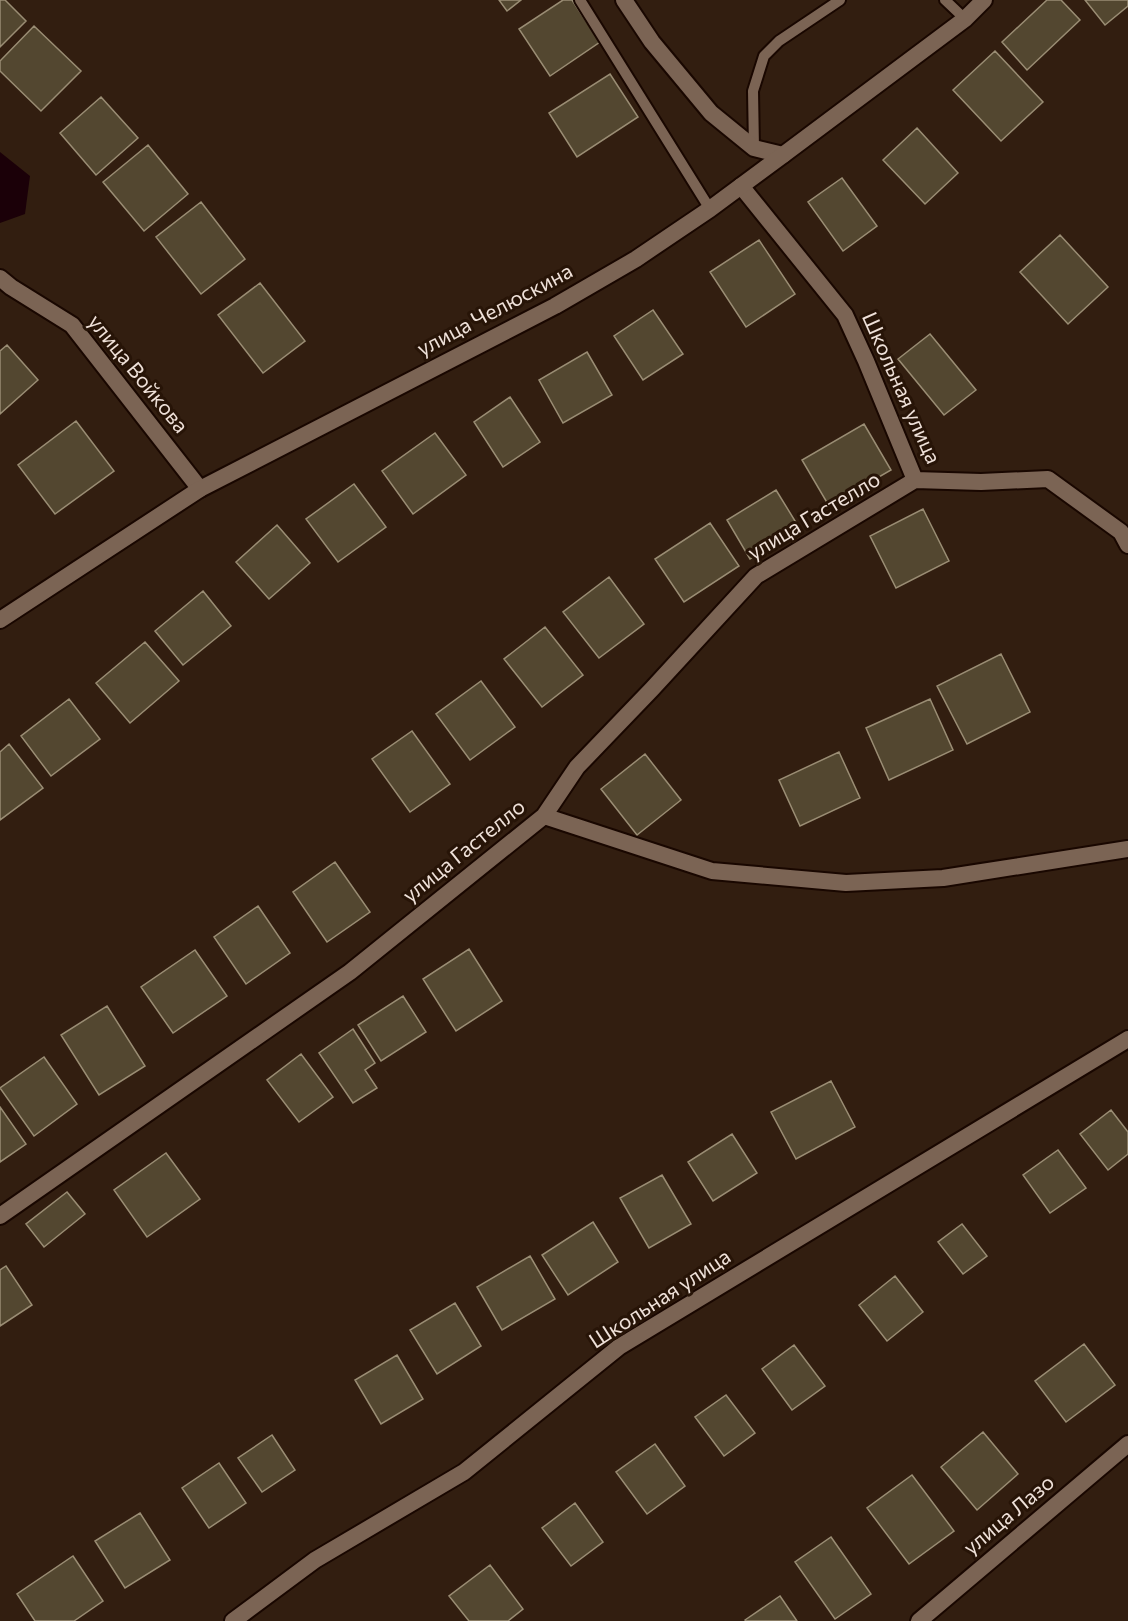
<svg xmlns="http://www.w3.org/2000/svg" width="1128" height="1621" viewBox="0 0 1128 1621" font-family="Commissioner,sans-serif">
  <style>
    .water { fill: #1b0008 }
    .building { fill: #534730; stroke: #9a8d74; stroke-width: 1.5 }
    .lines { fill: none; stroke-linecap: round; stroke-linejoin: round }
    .service-casing { stroke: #190700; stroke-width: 14 }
    .minor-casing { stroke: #190700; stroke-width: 20 }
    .tertiary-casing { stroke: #190700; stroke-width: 20 }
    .service { stroke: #7b6454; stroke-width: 10 }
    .minor { stroke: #7b6454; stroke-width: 16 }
    .tertiary { stroke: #7b6454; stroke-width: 16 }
    .labels { text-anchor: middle; stroke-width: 6; stroke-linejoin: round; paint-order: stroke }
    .street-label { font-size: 21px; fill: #efe1d9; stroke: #271407 }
  </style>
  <rect width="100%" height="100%" fill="#321e10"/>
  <path class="water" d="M 0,152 L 30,176 L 25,214 L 0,223 Z"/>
  <path class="building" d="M 0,0 L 5,0 L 26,21 L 0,47 Z
    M 499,0 L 521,0 L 507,11 Z
    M 563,0 L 572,0 L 600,42 L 550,76 L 519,29 Z
    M 1047,0 L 1061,0 L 1080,20 L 1027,70 L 1002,42 Z
    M 1085,0 L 1128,0 L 1128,6 L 1105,25 Z
    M 34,26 L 81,71 L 41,111 L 0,71 L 0,61 Z
    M 995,51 L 1043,102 L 1001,141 L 953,90 Z
    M 610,74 L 638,117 L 577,157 L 549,113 Z
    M 101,97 L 138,138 L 96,175 L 60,133 Z
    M 917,128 L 958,173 L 925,204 L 883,160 Z
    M 148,145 L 188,194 L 144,231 L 103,182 Z
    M 842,178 L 877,226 L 843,251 L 808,202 Z
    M 201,202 L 245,259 L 201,294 L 156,237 Z
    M 1060,235 L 1108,287 L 1068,324 L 1020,272 Z
    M 759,240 L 795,294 L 746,327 L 710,272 Z
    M 260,283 L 305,341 L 263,373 L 218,315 Z
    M 653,310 L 683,354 L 643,380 L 614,336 Z
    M 930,334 L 976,390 L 944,415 L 898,359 Z
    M 7,345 L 38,380 L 0,414 L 0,351 Z
    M 587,352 L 612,395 L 563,423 L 539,380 Z
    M 510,397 L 540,442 L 503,467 L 474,422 Z
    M 76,421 L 114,471 L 55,514 L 18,465 Z
    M 864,424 L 891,470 L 829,506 L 802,460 Z
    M 435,433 L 466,475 L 413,514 L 382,471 Z
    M 354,484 L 386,527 L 338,562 L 306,519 Z
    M 776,490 L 800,529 L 750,559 L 727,520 Z
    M 923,509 L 949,561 L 896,588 L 870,536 Z
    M 710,523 L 739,566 L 684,602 L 655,559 Z
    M 277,525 L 310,563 L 269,599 L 236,562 Z
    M 609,577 L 644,624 L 599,658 L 563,612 Z
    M 203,591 L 231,626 L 183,665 L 155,631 Z
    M 545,627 L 583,675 L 542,707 L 504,659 Z
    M 145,642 L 179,681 L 130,723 L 96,683 Z
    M 1001,654 L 1030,712 L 967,744 L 937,686 Z
    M 481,681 L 515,727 L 470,760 L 436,714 Z
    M 69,699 L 100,739 L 51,776 L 21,736 Z
    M 930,699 L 953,750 L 889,780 L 866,728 Z
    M 412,731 L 450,784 L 410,812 L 372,759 Z
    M 9,744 L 43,788 L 0,820 L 0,752 Z
    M 839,752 L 860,798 L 800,826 L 779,780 Z
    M 645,754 L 681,800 L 637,835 L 601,789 Z
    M 335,862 L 370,912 L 327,942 L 293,892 Z
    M 258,906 L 290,953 L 246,984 L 214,937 Z
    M 469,949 L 502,1001 L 456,1031 L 423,979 Z
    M 195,950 L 227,996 L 173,1033 L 141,987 Z
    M 403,996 L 426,1032 L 381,1061 L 358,1025 Z
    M 107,1006 L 145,1066 L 99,1095 L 61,1035 Z
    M 353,1029 L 375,1063 L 365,1070 L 377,1088 L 353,1103 L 319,1053 Z
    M 301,1054 L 333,1097 L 299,1122 L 267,1080 Z
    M 44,1057 L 77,1104 L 34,1136 L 0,1088 Z
    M 831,1081 L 855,1127 L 796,1159 L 771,1112 Z
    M 0,1107 L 26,1144 L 0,1162 Z
    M 1111,1110 L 1128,1132 L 1128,1154 L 1108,1170 L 1080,1134 Z
    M 732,1134 L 757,1173 L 713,1201 L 688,1162 Z
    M 1058,1150 L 1086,1188 L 1050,1213 L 1023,1175 Z
    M 166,1153 L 200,1199 L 147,1237 L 114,1190 Z
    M 662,1175 L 691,1224 L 649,1248 L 620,1198 Z
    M 67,1192 L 85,1214 L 44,1247 L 26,1224 Z
    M 593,1222 L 618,1262 L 568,1295 L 542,1255 Z
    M 962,1224 L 987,1256 L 963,1274 L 938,1242 Z
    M 530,1256 L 555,1299 L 502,1330 L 477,1287 Z
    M 6,1266 L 32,1305 L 0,1326 L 0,1270 Z
    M 895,1276 L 923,1312 L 887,1341 L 859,1305 Z
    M 455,1303 L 481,1346 L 437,1374 L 410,1330 Z
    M 1084,1344 L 1115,1385 L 1066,1422 L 1035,1381 Z
    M 794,1345 L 825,1386 L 792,1410 L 762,1369 Z
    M 397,1355 L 423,1399 L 381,1424 L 355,1380 Z
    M 726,1395 L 755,1433 L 724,1456 L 695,1417 Z
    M 983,1432 L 1018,1474 L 977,1510 L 941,1467 Z
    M 272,1435 L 295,1470 L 262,1492 L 238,1458 Z
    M 655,1444 L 685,1486 L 647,1514 L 616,1472 Z
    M 219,1463 L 246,1503 L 209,1528 L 182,1488 Z
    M 912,1475 L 954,1531 L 909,1564 L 867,1508 Z
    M 575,1503 L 603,1542 L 571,1566 L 542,1528 Z
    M 140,1513 L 170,1560 L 125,1588 L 95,1541 Z
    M 831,1537 L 871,1594 L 835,1619 L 795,1562 Z
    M 73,1556 L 103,1601 L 74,1621 L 35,1621 L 17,1594 Z
    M 490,1565 L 523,1609 L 508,1621 L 469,1621 L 449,1596 Z
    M 780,1596 L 797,1621 L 746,1621 L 745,1620 Z"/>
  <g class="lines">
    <g class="service-casing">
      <path id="service" d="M 580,0 L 710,209
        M 945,0 L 965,19
        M 754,148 L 753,91 L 764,56 L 779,41 L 840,0"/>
    </g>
    <g class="minor-casing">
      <path id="minor" d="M 624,0 L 652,42 L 711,113 L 754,148 L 783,155
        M 741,186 L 845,315 L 866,361 L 915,480 L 981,482 L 1048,479 L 1121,532 L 1128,545
        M 0,278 L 11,287 L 72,325 L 200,489
        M 544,816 L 712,871 L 846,883 L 943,878 L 1128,849
        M 0,1216 L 350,972 L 544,816 L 577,767 L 652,689 L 756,576 L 915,480
        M 233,1621 L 315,1560 L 464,1472 L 619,1347 L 1128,1039
        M 919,1621 L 1128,1444"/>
    </g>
    <g class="tertiary-casing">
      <path id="tertiary" d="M 0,620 L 200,489 L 555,306 L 636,259 L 710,209 L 783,155 L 965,19 L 984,0"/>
    </g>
    <use href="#service" class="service"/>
    <use href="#minor" class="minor"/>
    <use href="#tertiary" class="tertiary"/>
  </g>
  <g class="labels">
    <g class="street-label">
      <text transform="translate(495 310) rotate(-28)" y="7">улица Челюскина</text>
      <text transform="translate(138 374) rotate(51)" y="7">улица Войкова</text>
      <text transform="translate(901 388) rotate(66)" y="7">Школьная улица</text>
      <text transform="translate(814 516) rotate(-31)" y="7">улица Гастелло</text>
      <text transform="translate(464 851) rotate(-39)" y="7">улица Гастелло</text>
      <text transform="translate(660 1299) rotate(-33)" y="7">Школьная улица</text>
      <text transform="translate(1009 1515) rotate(-40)" y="7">улица Лазо</text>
    </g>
  </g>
</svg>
